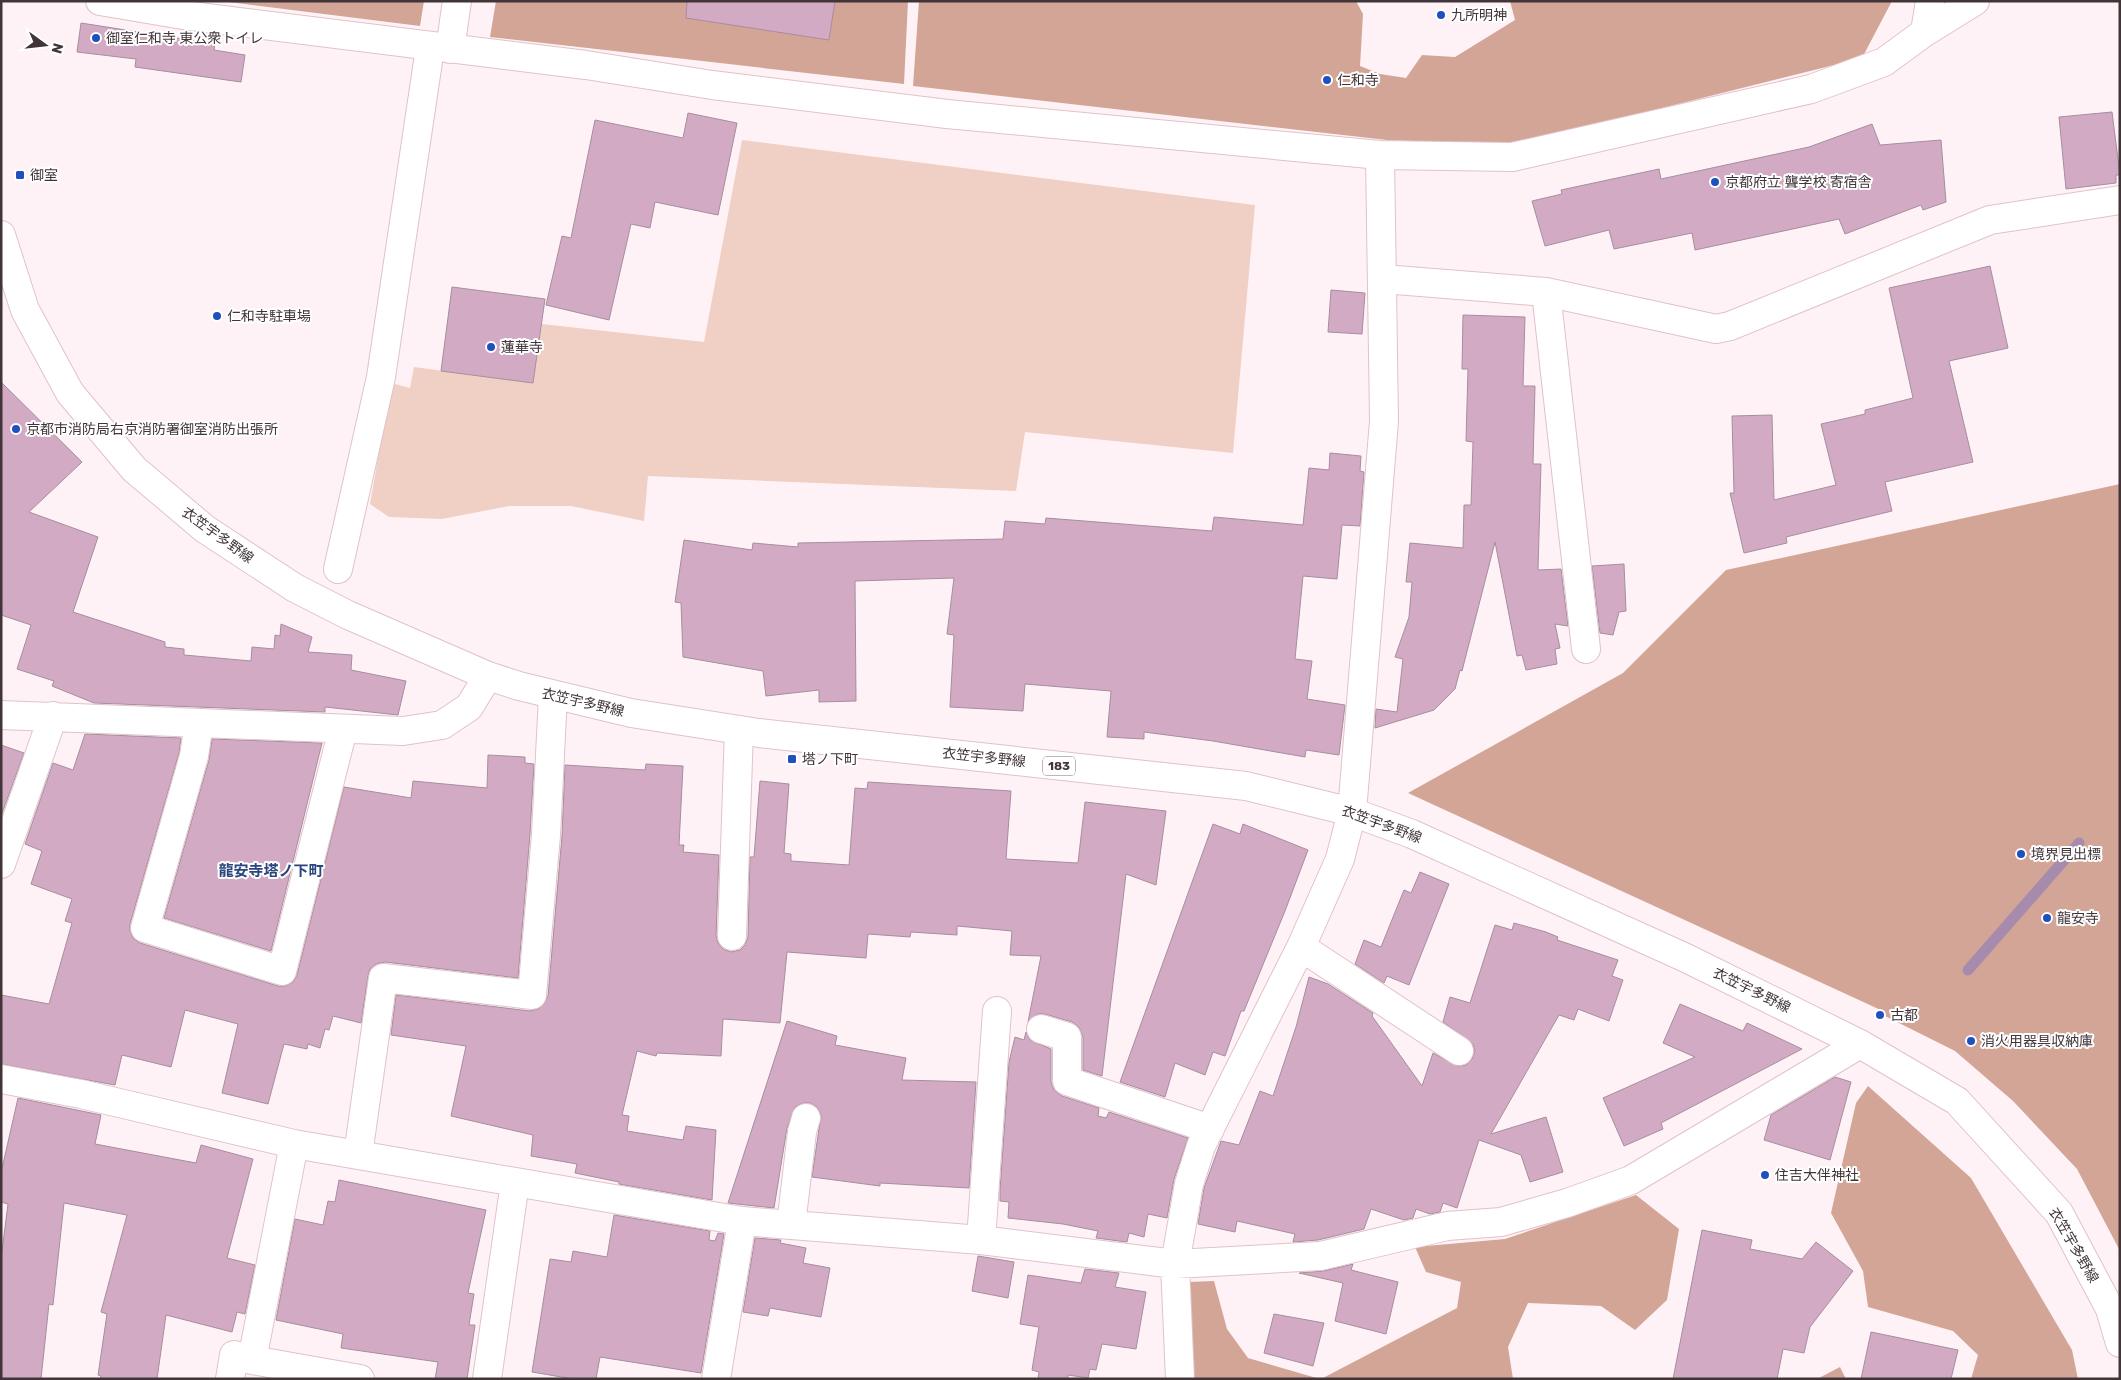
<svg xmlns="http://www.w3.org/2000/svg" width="2121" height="1380" viewBox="0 0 2121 1380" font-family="Rubik,'Noto Sans JP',sans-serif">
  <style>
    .green { fill: #f0cfc5 }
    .forest { fill: #d3a597 }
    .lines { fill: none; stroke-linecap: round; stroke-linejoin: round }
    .stream { stroke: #a78bad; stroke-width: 11 }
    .building { fill: #d2aac4; stroke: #a68e9d }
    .minor-casing { stroke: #e0c2ca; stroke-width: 30 }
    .major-casing { stroke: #e0c2ca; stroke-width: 30 }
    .minor { stroke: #fff; stroke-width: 28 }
    .major { stroke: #fff; stroke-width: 28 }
    .poi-dot { fill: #1f50bd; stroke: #fff; stroke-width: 2 }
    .labels { text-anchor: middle; stroke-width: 4; stroke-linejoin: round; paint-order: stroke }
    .shield { fill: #fff; stroke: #7a7274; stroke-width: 1 }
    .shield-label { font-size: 12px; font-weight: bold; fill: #413538 }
    .poi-label { font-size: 14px; fill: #413538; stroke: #fff; text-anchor: start }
    .street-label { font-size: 14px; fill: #413538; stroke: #fff }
    .neighbourhood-label { font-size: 15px; font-weight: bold; fill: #2b467e; stroke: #fff }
  </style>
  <rect width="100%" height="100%" fill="#fff2f6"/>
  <path class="green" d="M 742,140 L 1255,205 L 1233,453 L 1025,432 L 1016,491 L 648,476 L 644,521 L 571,506 L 509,506 L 442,519 L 389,517 L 370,504 L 391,383 L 410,388 L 414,367 L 533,383 L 542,324 L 704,342 Z"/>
  <path class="forest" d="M 221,1 L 424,1 L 420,26 Z
    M 496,1 L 908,1 L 904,84 L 490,37 Z
    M 919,1 L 1356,1 L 1363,14 L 1360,66 L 1380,74 L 1406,78 L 1422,55 L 1455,57 L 1515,20 L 1510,1 L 1892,1 L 1862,58 L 1514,145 L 1387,140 L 913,86 Z
    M 2120,484 L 2120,1251 L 2077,1169 L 2013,1101 L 1955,1051 L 1883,1015 L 1885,1012 L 1408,793 L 1623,673 L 1726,570 Z
    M 1868,1086 L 1971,1178 L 2072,1350 L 2078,1379 L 1971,1379 L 1978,1355 L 1953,1331 L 1868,1307 L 1863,1271 L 1831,1213 L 1856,1103 Z
    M 1636,1195 L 1679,1229 L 1667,1300 L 1635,1330 L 1601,1306 L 1528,1303 L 1508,1347 L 1513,1379 L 1321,1379 L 1457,1308 L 1461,1282 L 1426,1272 L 1415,1247 L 1505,1239 Z
    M 1214,1281 L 1227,1329 L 1248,1358 L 1320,1379 L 1190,1379 L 1188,1282 Z
    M 1840,1367 L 1846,1379 L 1817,1379 Z"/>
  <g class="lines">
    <path class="stream" d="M 1968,970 L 2079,843"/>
  </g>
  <path class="building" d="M 687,1 L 835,1 L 829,40 L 686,18 Z
    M 81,23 L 215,44 L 214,50 L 245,55 L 241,82 L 135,67 L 136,59 L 77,52 Z
    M 2112,112 L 2120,175 L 2116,175 L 2116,183 L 2066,189 L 2059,117 Z
    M 688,113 L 737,123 L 718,215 L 655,202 L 650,228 L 631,224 L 609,320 L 546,305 L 562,236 L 571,238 L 595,120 L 683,138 Z
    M 1872,124 L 1880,145 L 1941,140 L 1946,202 L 1923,210 L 1921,205 L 1845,234 L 1839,219 L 1695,250 L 1692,233 L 1614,249 L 1609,230 L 1545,246 L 1532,201 L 1562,194 L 1561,190 L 1659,169 L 1661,179 L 1809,147 Z
    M 1990,266 L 2008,348 L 1949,361 L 1973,462 L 1885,482 L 1892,511 L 1786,537 L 1787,543 L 1744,553 L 1730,493 L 1734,493 L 1732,416 L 1772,415 L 1774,500 L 1836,485 L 1821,424 L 1865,414 L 1865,410 L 1913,398 L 1889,288 Z
    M 452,287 L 545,299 L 533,383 L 441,371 Z
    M 1331,290 L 1365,293 L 1362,334 L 1328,332 Z
    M 1463,315 L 1525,317 L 1523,386 L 1535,386 L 1533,464 L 1541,464 L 1538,570 L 1561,569 L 1568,626 L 1555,624 L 1560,648 L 1555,649 L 1557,664 L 1526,670 L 1522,655 L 1517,656 L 1495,542 L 1462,671 L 1460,670 L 1455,689 L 1434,710 L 1375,728 L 1376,709 L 1397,712 L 1403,659 L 1395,657 L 1409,617 L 1412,582 L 1406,582 L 1410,543 L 1463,548 L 1464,505 L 1471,505 L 1473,442 L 1466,441 L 1468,369 L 1462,369 Z
    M 1,382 L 82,462 L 29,512 L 98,537 L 73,612 L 165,642 L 165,647 L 184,649 L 184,655 L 251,661 L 252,647 L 274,649 L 275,635 L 280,636 L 281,624 L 312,637 L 308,652 L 352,655 L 351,670 L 406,681 L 398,715 L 325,707 L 325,712 L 94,703 L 52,686 L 54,681 L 17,669 L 31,625 L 1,615 Z
    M 1330,453 L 1361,456 L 1360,471 L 1364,472 L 1360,526 L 1342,525 L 1337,579 L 1303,576 L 1295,659 L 1312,661 L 1307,699 L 1345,705 L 1339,755 L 1306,750 L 1305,757 L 1213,741 L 1144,732 L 1144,739 L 1107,737 L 1111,691 L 1025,684 L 1023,711 L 950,707 L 954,635 L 947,634 L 954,578 L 855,581 L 856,701 L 819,702 L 819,690 L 766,696 L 763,671 L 683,657 L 681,603 L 675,602 L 684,540 L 752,550 L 753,543 L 798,547 L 798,543 L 1003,539 L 1005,521 L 1045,524 L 1046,518 L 1212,531 L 1214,517 L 1303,525 L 1309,468 L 1329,470 Z
    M 1624,564 L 1626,611 L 1619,612 L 1613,635 L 1600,633 L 1592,566 Z
    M 85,734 L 181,738 L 179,753 L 130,924 L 130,931 L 133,938 L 140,943 L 278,986 L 285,986 L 293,982 L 297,975 L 344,787 L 411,798 L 413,781 L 487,788 L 488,755 L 525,757 L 525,763 L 534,764 L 530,834 L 518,978 L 385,962 L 376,964 L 370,969 L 368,976 L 361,1023 L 333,1016 L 329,1030 L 325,1029 L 320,1048 L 308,1044 L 307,1049 L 284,1044 L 268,1104 L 222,1093 L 238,1024 L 185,1010 L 171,1067 L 122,1055 L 115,1085 L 1,1064 L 1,995 L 49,1004 L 72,923 L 65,921 L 72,899 L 31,884 L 42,851 L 25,844 L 53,763 L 73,770 Z
    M 212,739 L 322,743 L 271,951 L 164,918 L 209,760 Z
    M 1,745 L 24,753 L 1,816 Z
    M 646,764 L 683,766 L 679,845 L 684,845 L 683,852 L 719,855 L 716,936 L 718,943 L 723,949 L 731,952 L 740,950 L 745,945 L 748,937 L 750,857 L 754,857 L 760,781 L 789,784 L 784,853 L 791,854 L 791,861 L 849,865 L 855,788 L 867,789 L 868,782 L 1011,791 L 1006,859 L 1078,863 L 1085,802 L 1166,811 L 1156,885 L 1126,874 L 1102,1076 L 1083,1070 L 1083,1037 L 1079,1027 L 1072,1022 L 1045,1014 L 1037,1014 L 1028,1022 L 1041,956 L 1010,955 L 1012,931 L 957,926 L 957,935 L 911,932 L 910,937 L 868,934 L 866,958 L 787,952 L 780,1023 L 723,1019 L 721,1056 L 657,1053 L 656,1056 L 637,1051 L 622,1115 L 629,1116 L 627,1131 L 683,1140 L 686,1126 L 716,1130 L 712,1200 L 619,1184 L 619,1182 L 575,1173 L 577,1164 L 531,1156 L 533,1135 L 451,1116 L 466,1046 L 391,1035 L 396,995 L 530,1011 L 538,1009 L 544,1004 L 548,996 L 562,836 L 565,765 L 645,770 Z
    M 1213,824 L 1240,834 L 1243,824 L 1308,850 L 1285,911 L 1244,1011 L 1241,1011 L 1225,1056 L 1213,1052 L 1205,1075 L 1175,1063 L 1165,1097 L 1120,1082 Z
    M 1420,872 L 1449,884 L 1409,985 L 1387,976 L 1384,983 L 1355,964 L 1364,940 L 1381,947 L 1404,890 L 1411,893 Z
    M 1514,923 L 1546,932 L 1558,937 L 1557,940 L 1618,960 L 1612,976 L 1623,980 L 1609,1021 L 1578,1009 L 1574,1020 L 1559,1015 L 1491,1134 L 1546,1117 L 1563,1172 L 1530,1182 L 1521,1155 L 1479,1140 L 1457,1208 L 1443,1203 L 1440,1212 L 1430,1214 L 1416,1209 L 1413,1218 L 1404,1220 L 1371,1209 L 1364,1229 L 1318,1240 L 1293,1242 L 1295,1234 L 1237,1221 L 1235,1232 L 1198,1224 L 1204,1188 L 1221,1141 L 1239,1145 L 1260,1091 L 1273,1096 L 1296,1027 L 1309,977 L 1328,984 L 1373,1013 L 1372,1016 L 1422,1086 L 1433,1053 L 1458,1066 L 1466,1065 L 1472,1059 L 1475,1051 L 1473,1044 L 1443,1022 L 1450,997 L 1470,1003 L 1495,925 L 1512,930 Z
    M 1680,1004 L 1743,1031 L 1747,1023 L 1802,1049 L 1661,1123 L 1663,1129 L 1624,1146 L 1603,1098 L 1695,1057 L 1663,1043 Z
    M 787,1021 L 837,1036 L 835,1045 L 906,1058 L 902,1080 L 976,1082 L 969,1188 L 880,1183 L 880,1186 L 812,1177 L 821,1115 L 817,1107 L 810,1103 L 803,1103 L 795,1107 L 787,1128 L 774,1208 L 728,1203 Z
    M 1026,1032 L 1030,1040 L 1051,1049 L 1051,1082 L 1054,1090 L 1062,1096 L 1099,1108 L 1098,1116 L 1106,1118 L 1109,1112 L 1188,1138 L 1174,1179 L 1167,1218 L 1148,1214 L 1144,1237 L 1129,1233 L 1127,1242 L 1096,1238 L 1098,1231 L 1063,1224 L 1008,1218 L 1009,1202 L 1000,1201 L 1000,1190 L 1009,1062 L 1015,1037 L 1024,1040 Z
    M 1835,1077 L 1851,1082 L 1830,1160 L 1764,1140 L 1771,1115 Z
    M 18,1098 L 101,1115 L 95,1144 L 196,1163 L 201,1145 L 253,1159 L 227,1258 L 255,1265 L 245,1314 L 237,1312 L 232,1332 L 166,1315 L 157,1379 L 100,1379 L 101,1376 L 98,1375 L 107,1314 L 101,1312 L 127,1215 L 64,1203 L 53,1305 L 49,1304 L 41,1379 L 1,1379 L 1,1259 L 8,1204 L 1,1202 L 1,1173 Z
    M 339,1180 L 486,1210 L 468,1293 L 474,1294 L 469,1325 L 475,1325 L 467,1379 L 435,1379 L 438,1362 L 341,1348 L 343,1334 L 276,1320 L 295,1219 L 323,1225 L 328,1201 L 335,1202 Z
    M 614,1215 L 710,1231 L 709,1240 L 715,1241 L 718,1233 L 724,1234 L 701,1373 L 600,1357 L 596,1379 L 573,1379 L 532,1372 L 550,1259 L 571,1262 L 573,1251 L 607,1257 Z
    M 1702,1230 L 1752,1240 L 1750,1249 L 1802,1259 L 1816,1242 L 1853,1271 L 1810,1327 L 1804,1353 L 1783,1349 L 1777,1379 L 1673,1379 Z
    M 755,1238 L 781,1240 L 780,1243 L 806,1248 L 803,1263 L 830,1268 L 821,1317 L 770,1308 L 768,1316 L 743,1312 Z
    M 978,1256 L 1014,1262 L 1008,1298 L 972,1291 Z
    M 1353,1264 L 1351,1270 L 1398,1282 L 1386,1334 L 1335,1321 L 1343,1283 L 1299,1273 L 1324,1271 Z
    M 1085,1269 L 1119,1273 L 1115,1287 L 1146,1292 L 1136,1349 L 1102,1344 L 1096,1370 L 1090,1369 L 1088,1378 L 1068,1375 L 1068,1379 L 1038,1379 L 1039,1372 L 1032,1370 L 1039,1327 L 1020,1324 L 1028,1275 L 1081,1283 Z
    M 1274,1314 L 1324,1323 L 1313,1366 L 1264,1353 Z
    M 1871,1332 L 1958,1350 L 1951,1379 L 1861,1379 Z"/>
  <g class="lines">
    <g class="minor-casing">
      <path id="minor" d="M 100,1 L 183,15 L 586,65 L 712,85 L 947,114 L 1380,155 L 1512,157 L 1811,89 L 1884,62 L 1925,32 L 1975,1
        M 1925,32 L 1930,1
        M 450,49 L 457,1
        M 1383,279 L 1546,292 L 1716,329 L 1730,326 L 1990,220 L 2120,200
        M 1546,292 L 1586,649
        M 338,569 L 381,377 L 430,48
        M 1,715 L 403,731 L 442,725 L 469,707 L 488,676
        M 199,723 L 194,756 L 145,928 L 282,971 L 343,729
        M 1,864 L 53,716
        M 732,936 L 739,730
        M 1301,947 L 1459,1051
        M 1041,1029 L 1067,1037 L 1067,1081 L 1210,1129
        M 1,1079 L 81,1094 L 294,1144 L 742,1221 L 981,1240 L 1175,1264 L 1320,1256 L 1447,1226 L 1501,1222 L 1567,1203 L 1631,1180 L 1860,1044
        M 294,1144 L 252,1360 L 360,1379
        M 358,1155 L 383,978 L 532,995 L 546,835 L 553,695
        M 791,1225 L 802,1132 L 806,1118
        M 981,1240 L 997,1011
        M 230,1379 L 234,1355 L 252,1360
        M 487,1379 L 515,1182
        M 716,1379 L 742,1221
        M 1180,1379 L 1175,1264 L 1189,1184 L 1201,1146 L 1301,947 L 1340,859 L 1352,812 L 1384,421 L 1380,155"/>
    </g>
    <g class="major-casing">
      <path id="major" d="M 1,235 L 25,310 L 70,393 L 134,469 L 205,529 L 295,588 L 348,615 L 488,676 L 519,686 L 631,713 L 759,733 L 1246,786 L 1352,812 L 1412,834 L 1686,958 L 1860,1044 L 1957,1101 L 2059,1213 L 2110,1309 L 2120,1343"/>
    </g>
    <use href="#minor" class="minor"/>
    <use href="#major" class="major"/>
  </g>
  <g class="poi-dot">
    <circle cx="1441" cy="15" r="5"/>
    <circle cx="96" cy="38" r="5"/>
    <circle cx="1327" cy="80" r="5"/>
    <rect x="15" y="170" width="10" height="10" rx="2.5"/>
    <circle cx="1715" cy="182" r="5"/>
    <circle cx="217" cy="316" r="5"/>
    <circle cx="491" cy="347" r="5"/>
    <circle cx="16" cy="429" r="5"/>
    <rect x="787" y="754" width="10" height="10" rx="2.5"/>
    <circle cx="2021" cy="854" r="5"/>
    <circle cx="2047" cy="918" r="5"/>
    <circle cx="1880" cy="1015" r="5"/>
    <circle cx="1971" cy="1041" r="5"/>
    <circle cx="1765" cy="1175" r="5"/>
  </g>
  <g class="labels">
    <rect class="shield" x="1043" y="756.5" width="32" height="19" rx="4"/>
    <g class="shield-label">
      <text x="1059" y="770">183</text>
    </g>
    <g class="poi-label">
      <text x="1451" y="20">九所明神</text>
      <text x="106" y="43">御室仁和寺 東公衆トイレ</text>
      <text x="1337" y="85">仁和寺</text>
      <text x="30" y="180">御室</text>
      <text x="1725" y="187">京都府立 聾学校 寄宿舎</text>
      <text x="227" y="321">仁和寺駐車場</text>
      <text x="501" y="352">蓮華寺</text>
      <text x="26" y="434">京都市消防局右京消防署御室消防出張所</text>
      <text x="802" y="764">塔ノ下町</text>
      <text x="2031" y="859">境界見出標</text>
      <text x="2057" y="923">龍安寺</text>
      <text x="1890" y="1020">古都</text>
      <text x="1981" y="1046">消火用器具収納庫</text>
      <text x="1775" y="1180">住吉大伴神社</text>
    </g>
    <g class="street-label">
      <text transform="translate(218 535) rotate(36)" y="5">衣笠宇多野線</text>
      <text transform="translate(583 702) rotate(13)" y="5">衣笠宇多野線</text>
      <text transform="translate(984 757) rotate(6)" y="5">衣笠宇多野線</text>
      <text transform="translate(1382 824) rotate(20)" y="5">衣笠宇多野線</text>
      <text transform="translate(1752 990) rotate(26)" y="5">衣笠宇多野線</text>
      <text transform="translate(2074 1245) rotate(60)" y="5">衣笠宇多野線</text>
    </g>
    <g class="neighbourhood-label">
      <text x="271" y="876">龍安寺塔ノ下町</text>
    </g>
  </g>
  <rect width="2121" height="1380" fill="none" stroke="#413538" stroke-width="5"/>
  <g transform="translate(45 45) rotate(105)" stroke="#ffffff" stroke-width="4" paint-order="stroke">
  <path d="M0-4L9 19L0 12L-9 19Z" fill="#413538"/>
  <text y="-8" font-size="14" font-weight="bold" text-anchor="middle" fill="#413538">N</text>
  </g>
</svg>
